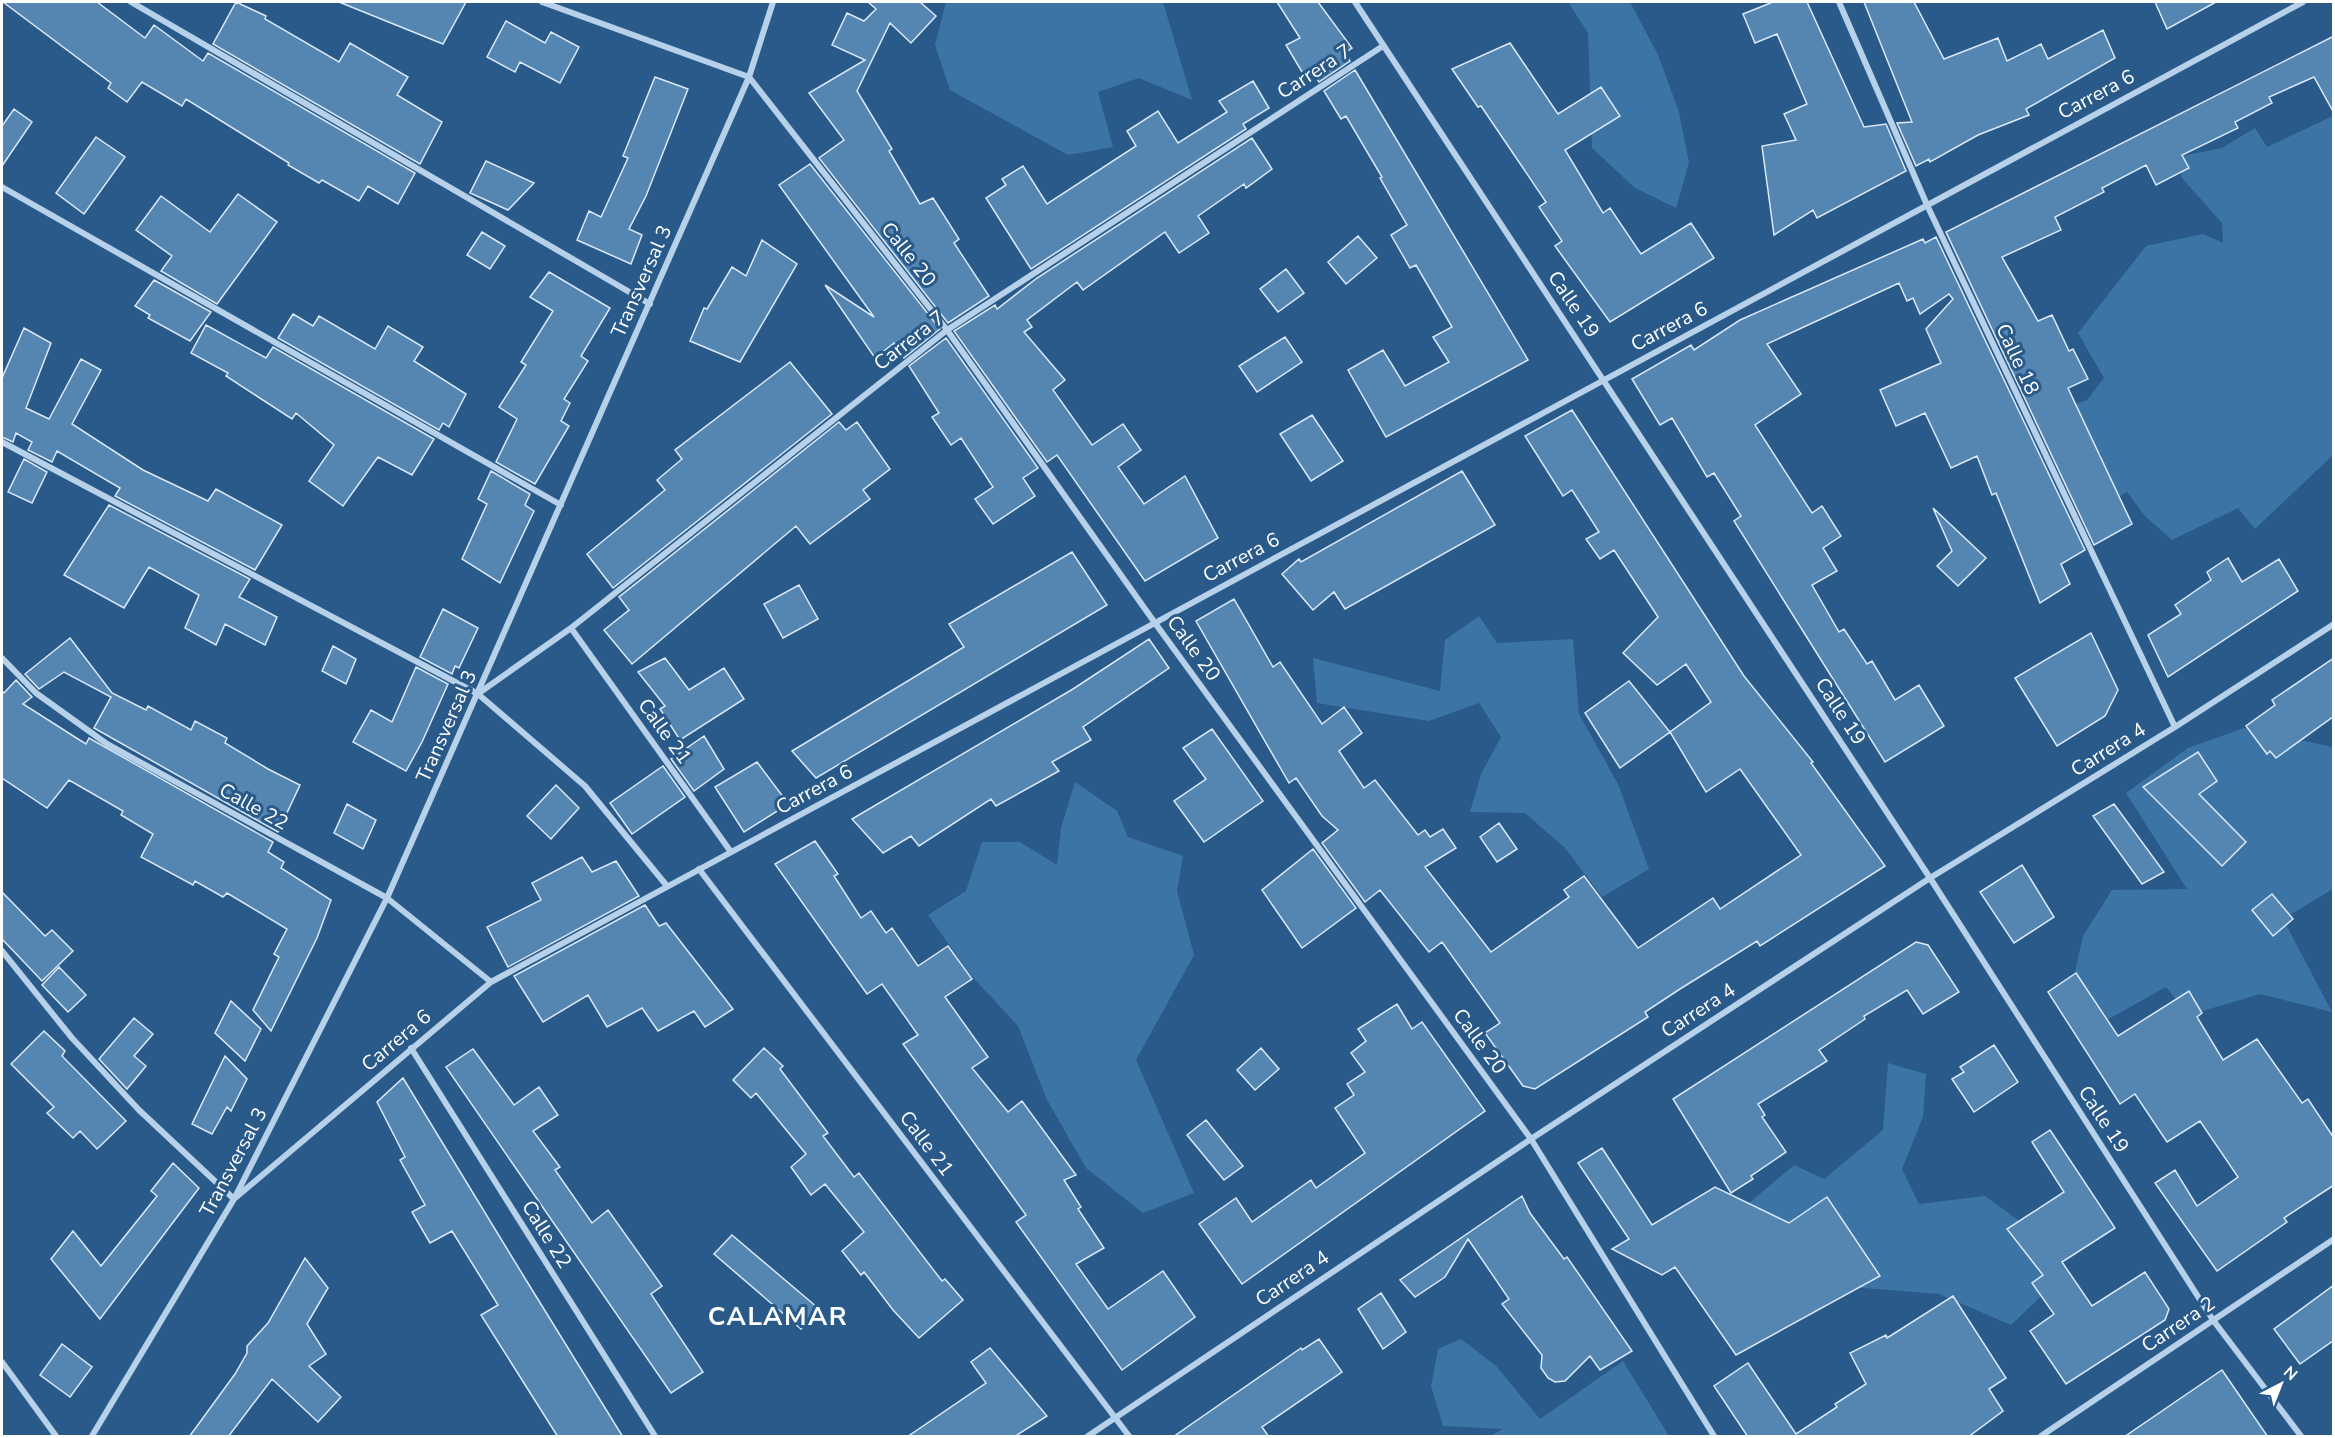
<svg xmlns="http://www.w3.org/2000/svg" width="2335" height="1438" viewBox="0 0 2335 1438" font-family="'Nunito Sans',sans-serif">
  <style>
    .green { fill: #3d74a6 }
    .building { fill: #5586b2; stroke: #dae9f7; stroke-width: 1.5 }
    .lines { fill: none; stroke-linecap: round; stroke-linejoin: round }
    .minor { stroke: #b6d1e9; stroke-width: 6 }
    .labels { text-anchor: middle; stroke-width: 6; stroke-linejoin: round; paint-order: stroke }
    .street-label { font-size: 20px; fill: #fff; stroke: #295a89 }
    .district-label { font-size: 26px; font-weight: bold; letter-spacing: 1.5px; fill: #fff; stroke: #295a89 }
  </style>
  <rect width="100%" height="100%" fill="#295a89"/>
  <path class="green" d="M 946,2 L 1163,2 L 1192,100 L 1139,78 L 1098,92 L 1113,147 L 1068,155 L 950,90 L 935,45 Z
    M 1568,2 L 1630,2 L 1658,55 L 1679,112 L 1689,163 L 1676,208 L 1635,188 L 1592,148 L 1588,33 Z
    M 2333,116 L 2333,455 L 2255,529 L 2238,508 L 2172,540 L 2145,516 L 2127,492 L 2103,507 L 2091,476 L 2102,455 L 2049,412 L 2087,400 L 2104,378 L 2078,333 L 2146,246 L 2203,234 L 2223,243 L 2222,223 L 2182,178 L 2177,157 L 2222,148 L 2255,128 L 2267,147 Z
    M 1479,616 L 1497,643 L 1573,639 L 1579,714 L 1618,784 L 1649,869 L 1602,897 L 1565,848 L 1525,813 L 1470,812 L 1481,774 L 1501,737 L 1479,703 L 1429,721 L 1317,703 L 1313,658 L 1440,691 L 1445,640 Z
    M 2244,728 L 2333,747 L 2333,889 L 2283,919 L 2332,1012 L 2260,994 L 2189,1015 L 2166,987 L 2098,1025 L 2071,989 L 2083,936 L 2112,890 L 2187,889 L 2126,793 L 2188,748 Z
    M 1075,782 L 1117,811 L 1128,837 L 1183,856 L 1177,891 L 1194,955 L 1136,1060 L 1194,1193 L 1143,1213 L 1086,1168 L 1047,1100 L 1018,1026 L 969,973 L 928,915 L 966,891 L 982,842 L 1020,842 L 1057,865 L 1061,828 Z
    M 1888,1063 L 1926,1074 L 1923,1117 L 1902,1169 L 1919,1204 L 1985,1196 L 2025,1225 L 2053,1285 L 2011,1325 L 1939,1294 L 1851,1287 L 1742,1209 L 1794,1165 L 1824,1179 L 1883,1130 Z
    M 1461,1339 L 1496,1366 L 1540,1419 L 1623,1361 L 1669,1436 L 1490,1436 L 1503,1429 L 1443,1426 L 1431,1386 L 1438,1349 Z"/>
  <path class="building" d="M 3,2 L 97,2 L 145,38 L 154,25 L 203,61 L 208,53 L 415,173 L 398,204 L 368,186 L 359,201 L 322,180 L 319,183 L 288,165 L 289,163 L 186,99 L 182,106 L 142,82 L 127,102 L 108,88 L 111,83 Z
    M 236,2 L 266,16 L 265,19 L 339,62 L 350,43 L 408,77 L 397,95 L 442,122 L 420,164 L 213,44 Z
    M 339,2 L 466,2 L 443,44 Z
    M 868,2 L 920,2 L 936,16 L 911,43 L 890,23 L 857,91 L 892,149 L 889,151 L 920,204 L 933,198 L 959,239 L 954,243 L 989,296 L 948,323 L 819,158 L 844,140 L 809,93 L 865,60 L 832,45 L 847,13 L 864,21 L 876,9 Z
    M 1277,2 L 1318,2 L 1352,48 L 1345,53 L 1350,61 L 1319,82 L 1313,72 L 1305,77 L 1286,45 L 1300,38 Z
    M 1773,2 L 1807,2 L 1864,127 L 1886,124 L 1906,171 L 1817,218 L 1813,210 L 1774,235 L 1762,146 L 1796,140 L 1784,114 L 1807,104 L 1777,34 L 1755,43 L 1743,14 Z
    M 1864,2 L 1914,2 L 1944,59 L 1998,38 L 2007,61 L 2041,44 L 2048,59 L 2103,30 L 2115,58 L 2026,109 L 2029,115 L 1978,135 L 1930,162 L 1929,159 L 1916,166 L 1897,123 L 1912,122 Z
    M 2155,2 L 2216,2 L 2167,29 Z
    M 506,21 L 545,43 L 551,32 L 579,47 L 560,83 L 520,62 L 515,72 L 487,57 Z
    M 2334,36 L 2334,113 L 2314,77 L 2269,97 L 2272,103 L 2235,122 L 2238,128 L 2182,155 L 2189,168 L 2156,185 L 2146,165 L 2102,188 L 2104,192 L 2055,217 L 2061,230 L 2002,257 L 2038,321 L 2052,315 L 2069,351 L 2073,349 L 2088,379 L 2068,388 L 2132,524 L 2094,545 L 1946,232 Z
    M 1510,43 L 1558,114 L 1601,87 L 1620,116 L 1565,150 L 1603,213 L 1610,208 L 1641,254 L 1691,223 L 1714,258 L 1610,322 L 1555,246 L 1562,241 L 1539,207 L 1546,202 L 1481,106 L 1478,107 L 1452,69 Z
    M 1355,70 L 1528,360 L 1386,437 L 1348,370 L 1383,350 L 1405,386 L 1449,362 L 1433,337 L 1452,327 L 1416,265 L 1410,268 L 1391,235 L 1407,225 L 1380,178 L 1382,177 L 1346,116 L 1341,119 L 1324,91 Z
    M 655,77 L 688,89 L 646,196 L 629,229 L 642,235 L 631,264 L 577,240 L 589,211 L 601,217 L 628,158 L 623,156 Z
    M 1253,81 L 1269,108 L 1243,124 L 1246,129 L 1031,269 L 986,198 L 1006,185 L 1002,179 L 1023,166 L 1047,204 L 1136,146 L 1127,131 L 1158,111 L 1178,143 L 1227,112 L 1219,101 Z
    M 14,109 L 32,122 L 2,166 L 2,126 Z
    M 96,137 L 125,157 L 84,214 L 56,193 Z
    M 1252,138 L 1272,169 L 1246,188 L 1244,184 L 1198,216 L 1209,233 L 1179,253 L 1165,232 L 1083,290 L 1077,282 L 1027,320 L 1032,327 L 1024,332 L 1065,380 L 1053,390 L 1092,445 L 1123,424 L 1141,450 L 1118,467 L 1144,504 L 1185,476 L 1218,538 L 1145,581 L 1057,455 L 1047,462 L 954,331 L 995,305 L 997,309 L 1037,278 Z
    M 486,161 L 534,183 L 508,210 L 470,193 Z
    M 810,164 L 940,329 L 904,358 L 894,343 L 875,358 L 825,285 L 874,317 L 779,185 Z
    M 238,194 L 277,222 L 217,304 L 161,271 L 172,256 L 136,230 L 161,196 L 210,232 Z
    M 482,232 L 505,246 L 490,269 L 467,255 Z
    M 1358,236 L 1377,258 L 1346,284 L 1328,262 Z
    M 1936,237 L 2085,550 L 2061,564 L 2070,584 L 2040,603 L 1996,493 L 1992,495 L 1977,456 L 1951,468 L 1925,413 L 1896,426 L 1880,390 L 1941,363 L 1926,329 L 1953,299 L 1949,294 L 1920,314 L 1913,298 L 1907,301 L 1899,283 L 1767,344 L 1801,394 L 1755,425 L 1812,513 L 1822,506 L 1841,536 L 1823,548 L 1837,571 L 1812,585 L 1839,632 L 1844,629 L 1867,664 L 1872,661 L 1895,700 L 1919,685 L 1944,726 L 1885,762 L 1734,521 L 1741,516 L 1714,473 L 1707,477 L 1672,418 L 1660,425 L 1632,379 L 1691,345 L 1694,350 L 1740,320 L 1923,239 L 1925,243 Z
    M 762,240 L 797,264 L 740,362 L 690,341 L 704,308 L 707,309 L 732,267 L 746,276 Z
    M 1286,269 L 1304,293 L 1278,312 L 1260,289 Z
    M 549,272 L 610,308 L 581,356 L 588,361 L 564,399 L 570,403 L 561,421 L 569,426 L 535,484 L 496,462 L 517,419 L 499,407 L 526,365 L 521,362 L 553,311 L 530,297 Z
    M 154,280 L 211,312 L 190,341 L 148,318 L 150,315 L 135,306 Z
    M 293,314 L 313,326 L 319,316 L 375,349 L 388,326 L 423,347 L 414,361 L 466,394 L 449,427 L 443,423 L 439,430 L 278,338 Z
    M 206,325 L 266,358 L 273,347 L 434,439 L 412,475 L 378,457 L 343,506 L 309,481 L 334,445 L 296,413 L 292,419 L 226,376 L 228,373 L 191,353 Z
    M 24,328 L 51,343 L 26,408 L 49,419 L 81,359 L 101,370 L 72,424 L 143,470 L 208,501 L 216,489 L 282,525 L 255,570 L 115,496 L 120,488 L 57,451 L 52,462 L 28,450 L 32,442 L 16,433 L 13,442 L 2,437 L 2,378 Z
    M 1285,337 L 1302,362 L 1257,392 L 1239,366 Z
    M 946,338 L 1038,468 L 1023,478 L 1035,496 L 993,524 L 975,499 L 993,487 L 961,438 L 951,445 L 932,417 L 939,413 L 909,366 Z
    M 790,362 L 832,414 L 613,588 L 587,554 L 665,490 L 657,480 L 682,459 L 675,450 Z
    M 1572,410 L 1744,676 L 1813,762 L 1811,763 L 1885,866 L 1760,946 L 1757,941 L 1680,989 L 1645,1012 L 1648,1017 L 1535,1089 L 1523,1086 L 1485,1033 L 1500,1023 L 1442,942 L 1429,952 L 1380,890 L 1365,902 L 1322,843 L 1338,830 L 1322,816 L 1296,778 L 1289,783 L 1196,621 L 1234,599 L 1273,667 L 1280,662 L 1322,724 L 1344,707 L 1362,733 L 1339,751 L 1364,788 L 1375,780 L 1418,835 L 1425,830 L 1430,837 L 1443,829 L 1456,848 L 1425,867 L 1491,952 L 1569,897 L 1564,890 L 1584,876 L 1638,948 L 1713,898 L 1720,909 L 1801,855 L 1740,769 L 1706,792 L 1670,732 L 1711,702 L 1686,664 L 1657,685 L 1623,653 L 1658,617 L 1614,550 L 1600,559 L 1586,539 L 1599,532 L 1572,490 L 1563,496 L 1525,436 Z
    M 1312,415 L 1343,461 L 1311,481 L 1280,434 Z
    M 839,422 L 846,430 L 857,422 L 890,469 L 863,490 L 870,499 L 810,544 L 796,526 L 632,664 L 604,630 L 629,610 L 619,597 Z
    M 24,459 L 47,472 L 32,503 L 8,492 Z
    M 491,471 L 530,494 L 525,505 L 534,511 L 500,583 L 462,559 L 487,504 L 478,499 Z
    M 1462,471 L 1495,525 L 1345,609 L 1334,592 L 1313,610 L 1282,574 L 1299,559 L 1301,562 Z
    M 109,505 L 250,579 L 239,597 L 277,617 L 265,645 L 225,624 L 216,645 L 185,628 L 199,595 L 149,567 L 124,608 L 64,575 Z
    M 1933,508 L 1986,558 L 1958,586 L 1937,566 L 1952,551 Z
    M 1072,552 L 1107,605 L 816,778 L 792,751 L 964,647 L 949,624 Z
    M 2228,558 L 2242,582 L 2279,559 L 2298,591 L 2168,677 L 2148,635 L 2181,614 L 2175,605 L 2211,580 L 2207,572 Z
    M 799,585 L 818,619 L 783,638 L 764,604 Z
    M 443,609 L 478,628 L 459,668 L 455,666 L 452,674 L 420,657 Z
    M 2091,633 L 2118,690 L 2105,716 L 2057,746 L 2015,678 Z
    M 70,638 L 112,693 L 146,710 L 148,706 L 191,730 L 195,721 L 227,738 L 225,743 L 268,769 L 300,785 L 278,832 L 94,728 L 111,697 L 64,672 L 39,689 L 25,674 Z
    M 1149,639 L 1169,668 L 1083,727 L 1091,740 L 1052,762 L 1059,771 L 996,806 L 991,799 L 919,846 L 911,836 L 883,853 L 852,819 L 1073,689 Z
    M 333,646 L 356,659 L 346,684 L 322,671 Z
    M 665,658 L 689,690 L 724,668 L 744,699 L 680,740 L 660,709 L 665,706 L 638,672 Z
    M 2334,658 L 2334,716 L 2276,758 L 2270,751 L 2267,754 L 2246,726 L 2275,705 L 2272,700 Z
    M 416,667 L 448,684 L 422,742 L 406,771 L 353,742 L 371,710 L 392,722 Z
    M 16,680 L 32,697 L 23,704 L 78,739 L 86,744 L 89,738 L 273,842 L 268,852 L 284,862 L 281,868 L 331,900 L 317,938 L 271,1031 L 253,1010 L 279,957 L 274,954 L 287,929 L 227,893 L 223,897 L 195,881 L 193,885 L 141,857 L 153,834 L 121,815 L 123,811 L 69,780 L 47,808 L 2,778 L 2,691 L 4,693 Z
    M 1629,681 L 1670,732 L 1620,768 L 1585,713 Z
    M 1212,729 L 1263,801 L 1204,842 L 1174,801 L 1206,779 L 1183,748 Z
    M 704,736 L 724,769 L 694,791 L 671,759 Z
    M 2198,752 L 2217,781 L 2199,794 L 2246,842 L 2222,866 L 2143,787 Z
    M 757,762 L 784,798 L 775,804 L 779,810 L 744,832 L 715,787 Z
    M 663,766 L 685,797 L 632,834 L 610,803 Z
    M 556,785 L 579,808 L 551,839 L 527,816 Z
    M 347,804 L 376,820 L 363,849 L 334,833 Z
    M 2114,804 L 2164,872 L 2142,884 L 2093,816 Z
    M 1499,823 L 1517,849 L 1497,862 L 1480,837 Z
    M 815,841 L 838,874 L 834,876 L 861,918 L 871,911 L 886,933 L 892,928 L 918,966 L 948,946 L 972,979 L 945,997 L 988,1057 L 972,1068 L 1008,1112 L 1022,1101 L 1076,1175 L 1064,1180 L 1081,1207 L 1078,1209 L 1104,1248 L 1076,1264 L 1108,1309 L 1163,1271 L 1195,1317 L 1122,1370 L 1016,1222 L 1026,1215 L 903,1044 L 918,1035 L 882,984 L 867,994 L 775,864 Z
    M 1313,849 L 1356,908 L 1302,948 L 1262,890 Z
    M 582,857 L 592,872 L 616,861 L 639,896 L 508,967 L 487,927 L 541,900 L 532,883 Z
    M 2022,865 L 2054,917 L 2014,943 L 1980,892 Z
    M 2,892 L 45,936 L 52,930 L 73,951 L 42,981 L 2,939 Z
    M 2272,894 L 2293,919 L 2273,936 L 2252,910 Z
    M 645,905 L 659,926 L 666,923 L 733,1009 L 705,1027 L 694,1011 L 658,1031 L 642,1008 L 607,1027 L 588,995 L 543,1022 L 514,976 Z
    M 1916,942 L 1928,945 L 1959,992 L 1923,1014 L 1907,990 L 1864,1016 L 1865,1019 L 1819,1050 L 1827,1061 L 1758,1104 L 1765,1115 L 1762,1117 L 1786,1152 L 1751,1176 L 1753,1179 L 1731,1193 L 1673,1099 Z
    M 59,967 L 86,995 L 68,1012 L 42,985 Z
    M 2076,973 L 2118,1036 L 2189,991 L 2202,1013 L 2197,1017 L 2223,1060 L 2257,1039 L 2302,1103 L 2308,1099 L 2334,1138 L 2334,1185 L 2284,1218 L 2287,1222 L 2217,1271 L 2155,1183 L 2175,1170 L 2197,1206 L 2238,1177 L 2200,1121 L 2167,1142 L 2135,1094 L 2120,1104 L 2048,992 Z
    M 231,1001 L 261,1029 L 245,1061 L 215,1033 Z
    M 1397,1004 L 1412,1029 L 1422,1022 L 1485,1111 L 1242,1284 L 1199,1224 L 1236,1198 L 1252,1222 L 1311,1180 L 1316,1188 L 1365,1153 L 1335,1108 L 1354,1095 L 1347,1084 L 1365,1072 L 1351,1053 L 1366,1041 L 1358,1029 Z
    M 134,1018 L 153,1034 L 134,1056 L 146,1066 L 127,1089 L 99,1059 Z
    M 44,1031 L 65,1051 L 62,1056 L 126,1121 L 97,1149 L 80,1131 L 73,1138 L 47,1113 L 54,1107 L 11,1064 Z
    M 1994,1045 L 2018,1082 L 1974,1112 L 1952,1079 L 1964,1072 L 1960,1067 Z
    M 764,1048 L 783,1066 L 780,1069 L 828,1133 L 823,1136 L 854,1177 L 859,1173 L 942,1281 L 945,1279 L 963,1300 L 919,1338 L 893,1310 L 864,1272 L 861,1275 L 842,1251 L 864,1232 L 825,1184 L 811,1195 L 791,1167 L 806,1154 L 756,1093 L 751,1098 L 733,1080 Z
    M 1261,1048 L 1279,1069 L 1255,1090 L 1237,1070 Z
    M 473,1049 L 514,1105 L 539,1087 L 558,1115 L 533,1131 L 560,1167 L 555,1170 L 592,1223 L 608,1210 L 662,1286 L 651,1294 L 703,1372 L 671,1393 L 446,1067 Z
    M 225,1056 L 247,1079 L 231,1111 L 227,1107 L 212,1134 L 192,1124 Z
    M 403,1078 L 526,1280 L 623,1437 L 558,1437 L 481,1315 L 498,1305 L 452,1231 L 430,1243 L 412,1212 L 425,1205 L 400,1160 L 405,1157 L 377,1102 Z
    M 1206,1120 L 1243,1166 L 1224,1180 L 1187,1135 Z
    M 2050,1130 L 2115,1228 L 2062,1262 L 2092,1306 L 2145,1272 L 2169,1309 L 2165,1320 L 2066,1384 L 2030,1331 L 2054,1314 L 2032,1283 L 2043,1275 L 2007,1229 L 2064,1192 L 2032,1142 Z
    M 1602,1148 L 1652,1225 L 1715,1187 L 1789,1223 L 1827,1197 L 1880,1276 L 1736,1355 L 1675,1267 L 1662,1275 L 1612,1249 L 1629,1239 L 1578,1163 Z
    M 173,1163 L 199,1188 L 100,1319 L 51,1259 L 73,1231 L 101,1266 L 157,1196 L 151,1191 Z
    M 1522,1196 L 1530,1213 L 1564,1259 L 1567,1257 L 1632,1351 L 1600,1370 L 1590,1356 L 1565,1381 L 1555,1382 L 1548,1378 L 1541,1368 L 1542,1355 L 1502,1304 L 1509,1299 L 1468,1239 L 1445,1277 L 1415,1297 L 1400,1280 Z
    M 732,1235 L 818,1308 L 801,1329 L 714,1254 Z
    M 305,1258 L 328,1288 L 307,1324 L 326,1354 L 309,1366 L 341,1397 L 318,1422 L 272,1379 L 228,1437 L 189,1437 L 235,1374 L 247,1353 L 247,1346 L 268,1323 Z
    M 2334,1285 L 2334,1340 L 2300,1364 L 2274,1329 Z
    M 1381,1293 L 1406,1332 L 1383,1349 L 1358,1309 Z
    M 1953,1296 L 2006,1378 L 1989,1389 L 2003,1411 L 1968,1437 L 1748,1437 L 1714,1386 L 1748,1363 L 1796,1434 L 1837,1407 L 1835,1404 L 1866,1384 L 1850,1353 L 1886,1335 L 1887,1338 Z
    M 1319,1339 L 1342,1372 L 1262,1427 L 1269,1437 L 1173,1437 L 1301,1348 L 1302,1350 Z
    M 62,1344 L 92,1367 L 70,1397 L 40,1375 Z
    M 990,1348 L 1047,1416 L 1014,1437 L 907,1437 L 986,1383 L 971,1362 Z
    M 2222,1370 L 2268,1437 L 2124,1437 Z"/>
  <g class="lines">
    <path class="minor" d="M 131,2 L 650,304
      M 542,2 L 749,77 L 947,330 L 1155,623 L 1531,1139 L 1714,1436
      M 1355,2 L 1930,878 L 2213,1320 L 2301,1436
      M 1839,2 L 1927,205 L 2175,727
      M 2,187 L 561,505
      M 2,442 L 478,694 L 585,786 L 667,886
      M 571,628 L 731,852
      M 2,658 L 36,693 L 107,744 L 387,898 L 491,982
      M 479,693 L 571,628 L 947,330 L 1383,46
      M 699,869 L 1129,1436
      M 2,951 L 72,1038 L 139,1110 L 234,1199 L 491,982 L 2303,2
      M 411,1048 L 655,1436
      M 2,1362 L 56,1436
      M 92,1436 L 234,1199 L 387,898 L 749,77 L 773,2
      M 1088,1436 L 1531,1139 L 1930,878 L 2175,727 L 2334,624
      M 2041,1436 L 2334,1239"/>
  </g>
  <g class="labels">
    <g class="street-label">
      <text transform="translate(1314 71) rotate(-33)" y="7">Carrera 7</text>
      <text transform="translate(2096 94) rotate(-28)" y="7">Carrera 6</text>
      <text transform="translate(909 254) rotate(52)" y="7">Calle 20</text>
      <text transform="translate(641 281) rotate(-66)" y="7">Transversal 3</text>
      <text transform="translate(1574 304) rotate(56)" y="7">Calle 19</text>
      <text transform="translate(1669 326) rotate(-28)" y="7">Carrera 6</text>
      <text transform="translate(909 340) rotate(-38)" y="7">Carrera 7</text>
      <text transform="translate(2018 359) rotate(65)" y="7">Calle 18</text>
      <text transform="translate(1241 557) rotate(-28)" y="7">Carrera 6</text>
      <text transform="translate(1194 648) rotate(54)" y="7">Calle 20</text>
      <text transform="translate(1841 711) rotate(57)" y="7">Calle 19</text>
      <text transform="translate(446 726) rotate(-66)" y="7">Transversal 3</text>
      <text transform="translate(665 731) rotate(54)" y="7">Calle 21</text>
      <text transform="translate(2108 749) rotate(-32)" y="7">Carrera 4</text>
      <text transform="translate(814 789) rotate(-28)" y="7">Carrera 6</text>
      <text transform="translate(254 806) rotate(29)" y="7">Calle 22</text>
      <text transform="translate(1698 1010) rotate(-33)" y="7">Carrera 4</text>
      <text transform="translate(396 1040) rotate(-40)" y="7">Carrera 6</text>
      <text transform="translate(1480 1041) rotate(54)" y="7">Calle 20</text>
      <text transform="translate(2104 1119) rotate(57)" y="7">Calle 19</text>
      <text transform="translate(927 1143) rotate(53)" y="7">Calle 21</text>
      <text transform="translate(233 1162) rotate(-62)" y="7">Transversal 3</text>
      <text transform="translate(547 1234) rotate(58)" y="7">Calle 22</text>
      <text transform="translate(1292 1278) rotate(-34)" y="7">Carrera 4</text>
      <text transform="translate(2178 1324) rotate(-34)" y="7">Carrera 2</text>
    </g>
    <g class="district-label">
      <text x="778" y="1325">CALAMAR</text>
    </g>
  </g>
  <rect width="2335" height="1438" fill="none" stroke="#ffffff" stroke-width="6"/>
  <g transform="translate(2281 1384) rotate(42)" stroke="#295a89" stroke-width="4.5" paint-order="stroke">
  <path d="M0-4.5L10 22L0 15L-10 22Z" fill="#ffffff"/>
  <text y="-9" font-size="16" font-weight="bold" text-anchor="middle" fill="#ffffff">N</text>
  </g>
</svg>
